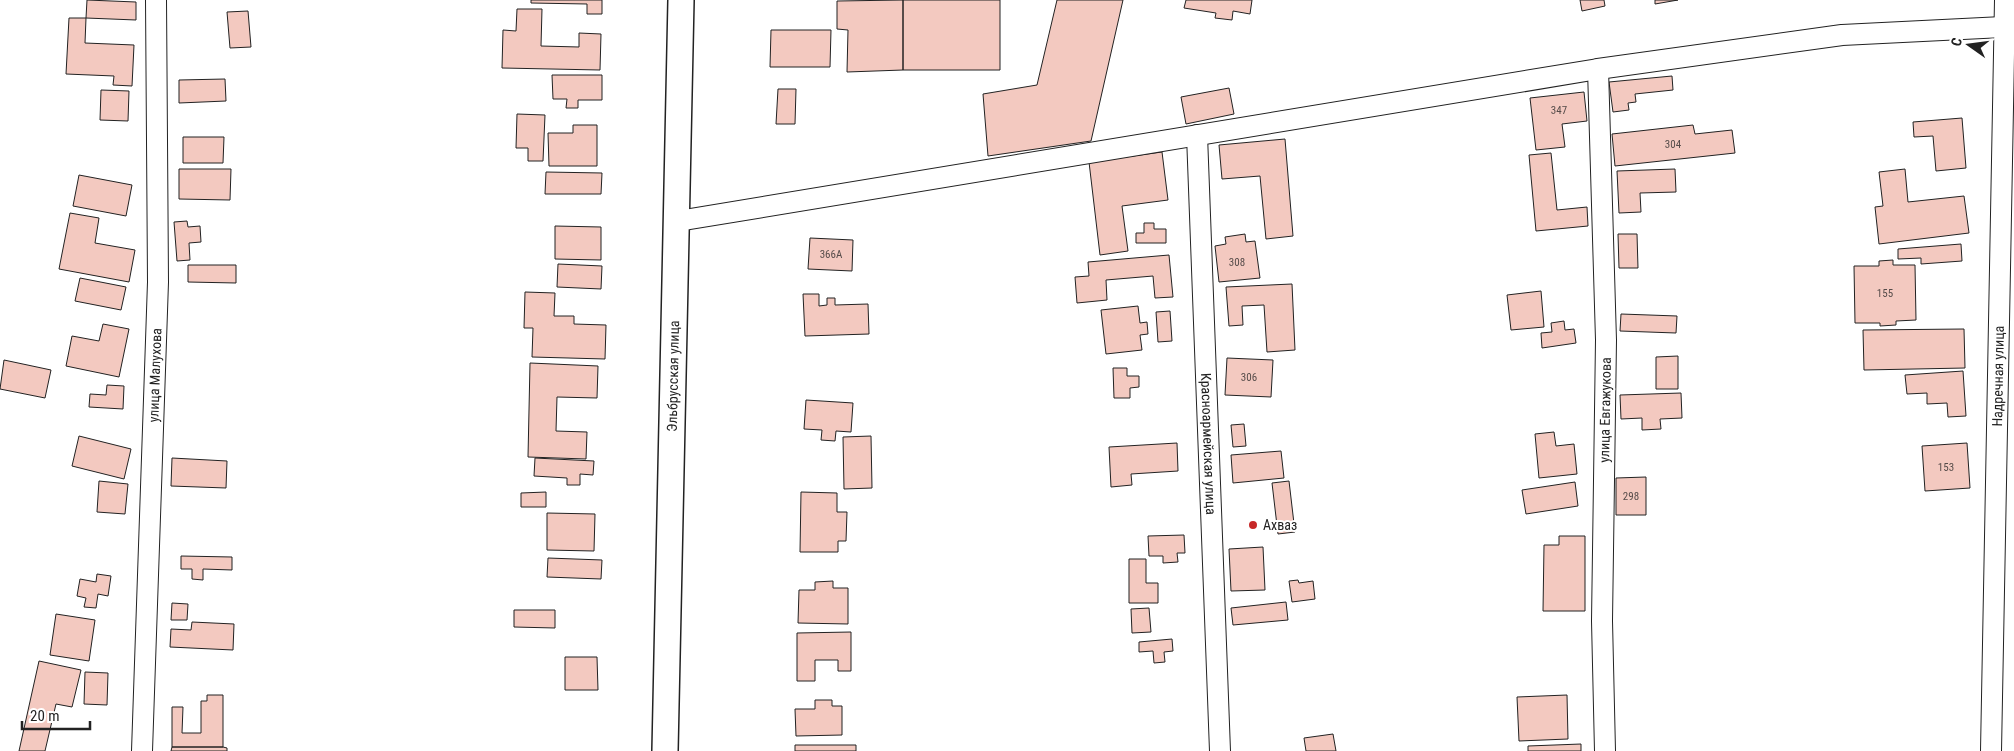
<svg xmlns="http://www.w3.org/2000/svg" width="2014" height="751" viewBox="0 0 2014 751" font-family="'Roboto Condensed',sans-serif">
  <style>
    .building { fill: #f3c9c0; stroke: #222 }
    .lines { fill: none; stroke-linecap: round; stroke-linejoin: round }
    .minor-casing { stroke: #222; stroke-width: 22 }
    .tertiary-casing { stroke: #222; stroke-width: 28 }
    .minor { stroke: #fff; stroke-width: 20 }
    .tertiary { stroke: #fff; stroke-width: 25 }
    .poi-dot { fill: #c62828; stroke: #fff; stroke-width: 2 }
    .labels { text-anchor: middle; stroke-width: 4; stroke-linejoin: round; paint-order: stroke }
    .number-label { font-size: 11px; fill: #564c4a }
    .street-label { font-size: 14px; fill: #222; stroke: #fff }
    .poi-label { font-size: 14px; fill: #222; stroke: #fff; text-anchor: start }
  </style>
  <rect width="100%" height="100%" fill="#fff"/>
  <path class="building" d="M 87,0 L 136,2 L 136,20 L 86,18 Z
    M 531,0 L 602,0 L 602,14 L 587,14 L 587,4 L 531,3 Z
    M 903,0 L 903,70 L 847,72 L 848,30 L 837,29 L 837,1 Z
    M 903,0 L 1000,0 L 1000,70 L 903,70 Z
    M 1057,0 L 1123,0 L 1091,141 L 988,156 L 983,94 L 1037,85 Z
    M 1186,0 L 1252,0 L 1250,14 L 1233,11 L 1232,20 L 1215,18 L 1216,13 L 1184,8 Z
    M 1580,0 L 1604,0 L 1605,6 L 1582,11 Z
    M 1655,0 L 1678,0 L 1655,4 Z
    M 517,9 L 542,9 L 541,46 L 579,47 L 579,33 L 601,34 L 600,70 L 502,68 L 503,30 L 516,31 Z
    M 248,11 L 251,47 L 230,48 L 227,12 Z
    M 69,18 L 86,18 L 85,43 L 134,45 L 132,86 L 113,85 L 114,76 L 66,74 Z
    M 771,30 L 831,30 L 830,67 L 770,67 Z
    M 552,75 L 602,75 L 602,100 L 578,100 L 578,108 L 566,108 L 567,99 L 553,99 Z
    M 1672,76 L 1673,90 L 1635,94 L 1636,102 L 1628,103 L 1629,110 L 1613,112 L 1609,82 Z
    M 225,79 L 226,101 L 179,103 L 179,80 Z
    M 1229,88 L 1234,114 L 1186,124 L 1181,97 Z
    M 778,89 L 796,89 L 795,124 L 776,124 Z
    M 101,90 L 129,91 L 128,121 L 100,120 Z
    M 1584,92 L 1587,121 L 1562,124 L 1565,147 L 1536,150 L 1530,98 Z
    M 517,114 L 545,115 L 543,161 L 528,161 L 528,148 L 516,148 Z
    M 1962,118 L 1966,168 L 1936,171 L 1933,136 L 1914,137 L 1913,122 Z
    M 573,125 L 597,125 L 597,166 L 549,166 L 548,133 L 573,133 Z
    M 1693,125 L 1695,134 L 1732,130 L 1735,153 L 1615,166 L 1612,134 Z
    M 183,137 L 224,137 L 223,163 L 183,163 Z
    M 1285,139 L 1293,236 L 1266,239 L 1260,176 L 1222,179 L 1219,145 Z
    M 1162,152 L 1168,200 L 1122,206 L 1128,251 L 1100,255 L 1089,162 Z
    M 1551,153 L 1557,210 L 1587,207 L 1588,226 L 1536,231 L 1529,155 Z
    M 179,169 L 231,169 L 230,200 L 179,199 Z
    M 1675,169 L 1676,192 L 1640,193 L 1641,212 L 1619,213 L 1617,171 Z
    M 1905,169 L 1908,202 L 1964,196 L 1969,233 L 1879,244 L 1875,207 L 1883,206 L 1879,172 Z
    M 546,172 L 602,173 L 601,194 L 545,194 Z
    M 79,175 L 132,185 L 126,216 L 73,206 Z
    M 70,213 L 99,218 L 95,243 L 135,250 L 129,282 L 59,269 Z
    M 187,221 L 188,227 L 200,226 L 201,242 L 189,243 L 190,260 L 177,261 L 174,222 Z
    M 1144,223 L 1154,223 L 1154,229 L 1166,229 L 1166,243 L 1136,243 L 1136,233 L 1144,233 Z
    M 555,226 L 601,227 L 601,260 L 555,259 Z
    M 1245,234 L 1246,242 L 1255,241 L 1260,278 L 1219,282 L 1215,246 L 1226,244 L 1225,237 Z
    M 1618,234 L 1637,234 L 1638,268 L 1619,268 Z
    M 810,238 L 853,240 L 852,271 L 808,269 Z
    M 1961,244 L 1962,261 L 1921,264 L 1921,258 L 1898,259 L 1898,249 Z
    M 1169,255 L 1173,297 L 1155,298 L 1153,276 L 1106,280 L 1107,300 L 1077,303 L 1075,277 L 1089,276 L 1088,262 Z
    M 1893,260 L 1893,265 L 1915,265 L 1916,320 L 1896,321 L 1896,325 L 1880,326 L 1880,323 L 1855,323 L 1854,266 L 1879,266 L 1879,261 Z
    M 558,264 L 602,266 L 601,289 L 557,287 Z
    M 188,265 L 236,265 L 236,283 L 188,282 Z
    M 80,278 L 126,287 L 121,310 L 75,301 Z
    M 1292,284 L 1295,350 L 1267,352 L 1264,305 L 1242,306 L 1243,325 L 1229,326 L 1226,287 Z
    M 1541,291 L 1544,327 L 1511,330 L 1507,295 Z
    M 525,292 L 555,293 L 554,316 L 574,316 L 574,324 L 606,325 L 605,359 L 532,357 L 533,328 L 524,328 Z
    M 803,294 L 819,294 L 819,306 L 827,305 L 827,298 L 835,298 L 835,305 L 868,304 L 869,334 L 805,336 Z
    M 1138,306 L 1140,323 L 1147,322 L 1148,334 L 1140,335 L 1142,350 L 1106,354 L 1101,310 Z
    M 1170,311 L 1172,341 L 1158,342 L 1156,312 Z
    M 1621,314 L 1677,316 L 1676,333 L 1620,331 Z
    M 1564,321 L 1565,330 L 1574,329 L 1576,343 L 1542,348 L 1541,333 L 1552,332 L 1551,323 Z
    M 103,324 L 129,329 L 119,377 L 66,366 L 72,336 L 99,341 Z
    M 1964,329 L 1965,368 L 1864,370 L 1863,330 Z
    M 1678,356 L 1678,389 L 1656,389 L 1656,357 Z
    M 1227,358 L 1273,360 L 1271,397 L 1225,395 Z
    M 4,360 L 51,370 L 45,398 L 0,389 Z
    M 530,363 L 598,366 L 597,398 L 557,397 L 556,431 L 587,432 L 586,459 L 528,457 Z
    M 1113,368 L 1127,368 L 1127,376 L 1139,376 L 1139,387 L 1130,388 L 1130,398 L 1114,398 Z
    M 1963,371 L 1966,416 L 1948,417 L 1947,403 L 1927,404 L 1927,393 L 1907,394 L 1905,375 Z
    M 107,385 L 124,386 L 123,409 L 89,407 L 90,394 L 106,395 Z
    M 1681,393 L 1682,418 L 1660,419 L 1661,429 L 1642,430 L 1642,418 L 1621,419 L 1620,395 Z
    M 806,400 L 853,403 L 851,432 L 836,431 L 835,441 L 821,440 L 822,430 L 804,429 Z
    M 1244,424 L 1246,446 L 1233,447 L 1231,425 Z
    M 1554,432 L 1556,446 L 1574,444 L 1577,474 L 1539,478 L 1535,434 Z
    M 79,436 L 131,449 L 124,479 L 72,466 Z
    M 871,436 L 872,488 L 844,489 L 843,437 Z
    M 1177,443 L 1178,471 L 1131,474 L 1132,485 L 1111,487 L 1109,447 Z
    M 1967,443 L 1970,488 L 1925,491 L 1922,446 Z
    M 1281,451 L 1284,478 L 1233,483 L 1231,455 Z
    M 172,458 L 227,461 L 226,488 L 171,486 Z
    M 535,458 L 594,461 L 593,475 L 580,474 L 580,485 L 567,485 L 567,478 L 534,476 Z
    M 1646,477 L 1646,515 L 1616,515 L 1616,478 Z
    M 99,481 L 128,484 L 125,514 L 97,512 Z
    M 1289,481 L 1295,532 L 1278,534 L 1272,483 Z
    M 1575,482 L 1578,506 L 1526,514 L 1522,490 Z
    M 546,492 L 546,507 L 521,507 L 521,493 Z
    M 801,492 L 837,493 L 837,512 L 847,512 L 846,541 L 838,541 L 838,552 L 800,552 Z
    M 547,513 L 595,514 L 594,551 L 547,550 Z
    M 1184,535 L 1185,553 L 1177,553 L 1178,562 L 1163,563 L 1163,556 L 1149,556 L 1148,536 Z
    M 1559,536 L 1585,536 L 1585,611 L 1543,611 L 1544,545 L 1559,545 Z
    M 1263,547 L 1265,590 L 1231,591 L 1229,549 Z
    M 181,556 L 232,557 L 232,570 L 203,569 L 203,580 L 192,579 L 192,569 L 181,569 Z
    M 548,558 L 602,560 L 601,579 L 547,577 Z
    M 1129,559 L 1146,559 L 1146,583 L 1158,583 L 1158,603 L 1129,603 Z
    M 97,574 L 111,576 L 108,596 L 98,594 L 96,608 L 84,607 L 86,598 L 77,596 L 80,579 L 96,582 Z
    M 1298,580 L 1299,583 L 1313,581 L 1315,599 L 1292,602 L 1289,581 Z
    M 833,581 L 833,588 L 848,588 L 848,624 L 798,623 L 799,590 L 815,590 L 815,582 Z
    M 1286,602 L 1288,620 L 1233,625 L 1231,608 Z
    M 172,603 L 188,604 L 187,620 L 171,620 Z
    M 1149,608 L 1151,632 L 1132,633 L 1131,609 Z
    M 514,610 L 555,610 L 555,628 L 514,627 Z
    M 56,614 L 95,620 L 89,661 L 50,655 Z
    M 192,622 L 234,624 L 233,650 L 170,647 L 171,629 L 191,630 Z
    M 851,632 L 851,671 L 838,671 L 838,660 L 815,660 L 815,681 L 797,681 L 797,633 Z
    M 1172,639 L 1173,651 L 1164,652 L 1165,662 L 1154,663 L 1153,651 L 1139,652 L 1139,642 Z
    M 565,657 L 597,657 L 598,690 L 565,690 Z
    M 39,661 L 81,670 L 72,707 L 56,704 L 45,751 L 19,751 Z
    M 85,672 L 108,673 L 107,705 L 84,704 Z
    M 207,695 L 223,695 L 223,747 L 172,747 L 172,707 L 183,707 L 182,733 L 201,733 L 201,701 L 207,701 Z
    M 1567,695 L 1568,739 L 1519,741 L 1517,697 Z
    M 815,700 L 832,700 L 832,706 L 842,706 L 842,735 L 796,736 L 795,709 L 815,709 Z
    M 1333,734 L 1336,751 L 1306,751 L 1304,738 Z
    M 1581,744 L 1581,751 L 1528,751 L 1528,746 Z
    M 795,745 L 856,745 L 856,751 L 795,751 Z
    M 172,747 L 223,747 L 227,748 L 227,751 L 171,751 Z"/>
  <g class="lines">
    <g class="minor-casing">
      <g id="minor">
        <path d="M 1598,69 L 1606,340 L 1602,621 L 1605,751"/>
        <path id="s1" d="M 1197,135 L 1220,751"/>
        <path d="M 678,221 L 1598,69 L 1842,35 L 2003,27"/>
        <path id="s2" d="M 142,751 L 158,282 L 156,0"/>
        <path id="s3" d="M 1991,751 L 2005,0"/>
      </g>
    </g>
    <g class="tertiary-casing">
      <g id="tertiary">
        <path id="s4" d="M 665,751 L 681,0"/>
      </g>
    </g>
    <use href="#minor" class="minor"/>
    <use href="#tertiary" class="tertiary"/>
  </g>
  <circle class="poi-dot" cx="1253" cy="525" r="5"/>
  <g class="labels">
    <g class="number-label">
      <text x="1559" y="114">347</text>
      <text x="1673" y="148">304</text>
      <text x="831" y="258">366А</text>
      <text x="1237" y="266">308</text>
      <text x="1885" y="297">155</text>
      <text x="1249" y="381">306</text>
      <text x="1946" y="471">153</text>
      <text x="1631" y="500">298</text>
    </g>
    <g class="street-label">
      <text dy="5" stroke="none"><textPath href="#s3" startOffset="375">Надречная улица</textPath></text>
      <text dy="5" stroke="none"><textPath href="#s2" startOffset="376">улица Малухова</textPath></text>
      <text dy="5" stroke="none"><textPath href="#s4" startOffset="375">Эльбрусская улица</textPath></text>
      <text transform="translate(1605 410) rotate(-89)" y="5">улица Евгажукова</text>
      <text dy="5" stroke="none"><textPath href="#s1" startOffset="309">Красноармейская улица</textPath></text>
    </g>
    <g class="poi-label">
      <text x="1263" y="530">Ахваз</text>
    </g>
  </g>
  <g transform="translate(1969 45) rotate(284)" stroke="#ffffff" stroke-width="4" paint-order="stroke">
  <path d="M0-4L9 19L0 12L-9 19Z" fill="#222222"/>
  <text y="-8" font-size="14" font-weight="bold" text-anchor="middle" fill="#222222">С</text>
  </g>
  <path d="M22 721v8h68v-8" fill="none" stroke="#222222" stroke-width="2.5"/>
  <text x="30" y="721" font-size="15" fill="#222222" stroke="#ffffff" stroke-width="4" paint-order="stroke">20 m</text>
</svg>
